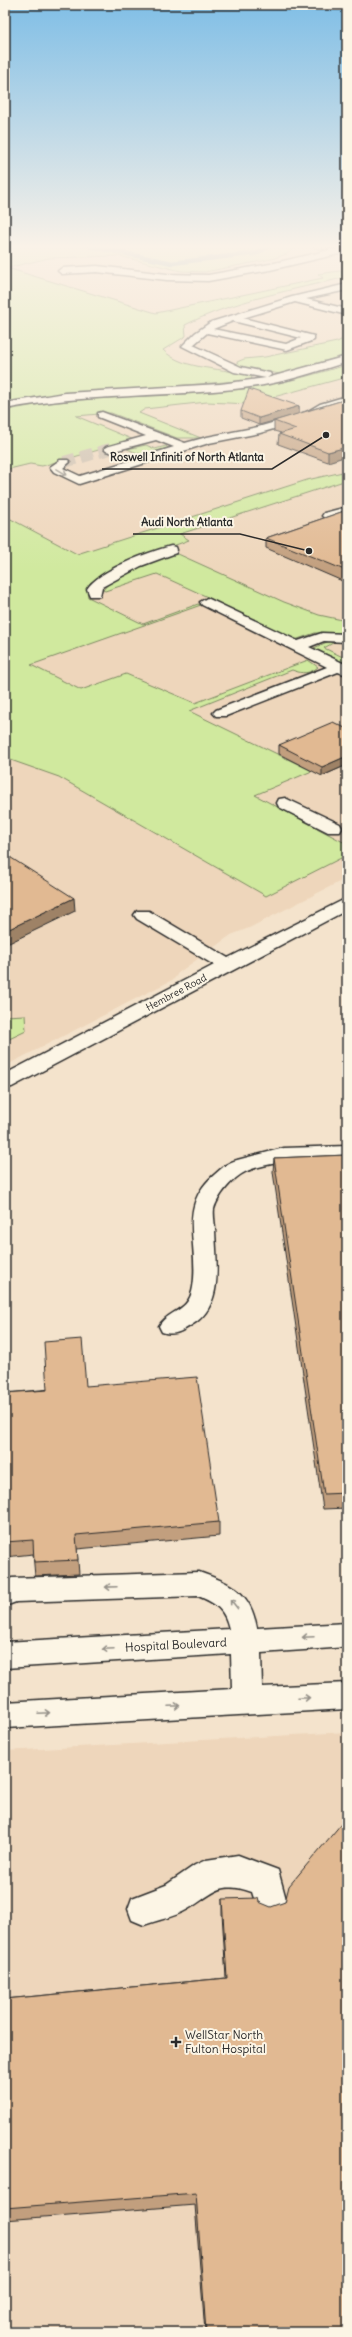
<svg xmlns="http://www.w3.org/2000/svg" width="352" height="2337" viewBox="0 0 352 2337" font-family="Delius,sans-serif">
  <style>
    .built { fill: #eed6bb }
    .green { fill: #d0e99e; stroke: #7e8a64 }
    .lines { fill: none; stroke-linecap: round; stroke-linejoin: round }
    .stream { stroke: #608c99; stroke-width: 4.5 }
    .minor-tunnel { stroke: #ccbeac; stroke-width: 12; stroke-dasharray: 12 6; stroke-linecap: butt }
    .minor-casing { stroke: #2b2b2b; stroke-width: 3 }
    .minor { fill: #fcf5e5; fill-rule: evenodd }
    .wall { fill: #c29f7e; stroke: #2b2b2b }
    .shaded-wall { fill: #9e8266; stroke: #2b2b2b }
    .building { fill: #e1b992; stroke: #2b2b2b }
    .oneway { stroke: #949088 }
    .poi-dot { fill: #2b2b2b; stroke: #fcf5e5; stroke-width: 1.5 }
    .labels { text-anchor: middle; stroke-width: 4; stroke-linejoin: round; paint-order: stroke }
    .street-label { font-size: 10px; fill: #2b2b2b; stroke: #fcf5e5 }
    .near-street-label { font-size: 12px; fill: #2b2b2b; stroke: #fcf5e5 }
    .near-poi-label { font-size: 12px; fill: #2b2b2b; stroke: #fcf5e5; text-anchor: start }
    .leader { fill: none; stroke: #2b2b2b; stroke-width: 1.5 }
    .callout-dot { fill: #2b2b2b; stroke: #fcf5e5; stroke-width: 1.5 }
    .callout-label { font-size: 11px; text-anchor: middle; font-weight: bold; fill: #2b2b2b; stroke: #fcf5e5; stroke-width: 4; stroke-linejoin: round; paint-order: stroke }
  </style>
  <rect width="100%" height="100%" fill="#f4e3cc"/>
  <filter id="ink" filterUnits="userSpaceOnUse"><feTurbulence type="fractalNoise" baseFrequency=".025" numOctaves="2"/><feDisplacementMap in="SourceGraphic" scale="8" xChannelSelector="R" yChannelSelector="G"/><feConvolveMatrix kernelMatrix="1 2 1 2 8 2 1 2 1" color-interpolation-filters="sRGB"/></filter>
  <g filter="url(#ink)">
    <path class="built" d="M 5,245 L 347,245 L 347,347 L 289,366 L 249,376 L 190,381 L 5,305 Z
      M 347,368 L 347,878 L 249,928 L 231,935 L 178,973 L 174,979 L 5,1066 L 5,423 L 258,390 Z
      M 347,1732 L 347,2332 L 5,2332 L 5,1751 Z"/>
    <path class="green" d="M 5,245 L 297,247 L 287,254 L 272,259 L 205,272 L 181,271 L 119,256 L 49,258 L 7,268 L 156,313 L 323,278 L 318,274 L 347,270 L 347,277 C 292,290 235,300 185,325 L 186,336 L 163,350 C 185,372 224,366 252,377 L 251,380 L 55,395 L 5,403 Z
      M 347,337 L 347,355 L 280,374 L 238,367 L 237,362 L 244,359 L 265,357 L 337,342 Z
      M 347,365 L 347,377 L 248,404 L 207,402 L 145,409 L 139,413 L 201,438 L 177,438 L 111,413 L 76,416 L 134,440 L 42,466 L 30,464 L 5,470 L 5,411 L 13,409 C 94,393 177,399 258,387 C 289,382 318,373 347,365 Z
      M 146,445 L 155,449 L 166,446 L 168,448 L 136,457 L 134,457 L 140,454 L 127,449 Z
      M 347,471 L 347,480 L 180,534 L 189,540 L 133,561 L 90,583 L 87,590 L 88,597 L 143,624 L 198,604 L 201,605 L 31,665 L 81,690 L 126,674 L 195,703 L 308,660 L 318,667 C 310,674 302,674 292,670 L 189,711 L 312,771 L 255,795 L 347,844 L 347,855 L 266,896 L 59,777 L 5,758 L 5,516 L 77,554 L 307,480 Z
      M 178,554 L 284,602 L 319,615 L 347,621 L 347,633 L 315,633 L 295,640 L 290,639 L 212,599 L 157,574 L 105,591 L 103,590 L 108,584 C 128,573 154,555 178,554 Z
      M 329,641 L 333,643 L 324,648 L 347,659 L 347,664 L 314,648 Z
      M 25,1015 L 26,1031 L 5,1041 L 5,1016 Z"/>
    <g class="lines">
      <path class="stream" d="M 84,245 L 172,263 L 257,253 L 271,245"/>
      <path class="minor-tunnel" d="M 64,462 L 110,449"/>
      <g class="minor-casing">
        <path id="minor" d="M 347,246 L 347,252 L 270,270 L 208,281 L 167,280 L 97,272 L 62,274 L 58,271 L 62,268 L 97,266 L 167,274 L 208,275 L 270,264 Z
          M 347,284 L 347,290 L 306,299 L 347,309 L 347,315 L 295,302 L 243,318 L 314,336 L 314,340 L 287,350 L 207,333 L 193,345 L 241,367 L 270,373 L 271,375 L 267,378 L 347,356 L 347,362 C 315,372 283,383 250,387 C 168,398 86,393 5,409 L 5,403 L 65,393 L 220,384 L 266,378 L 234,372 L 182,346 L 195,333 L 211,322 L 292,297 ZM 233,321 L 301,338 L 286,344 L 213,329 Z
          M 347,396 L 347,402 L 328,408 L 311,418 L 260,433 L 209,443 L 79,484 L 54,472 L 50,467 L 60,460 L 68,460 L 70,462 L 63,468 L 80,476 L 174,447 L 156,440 L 110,452 L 106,451 L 104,449 L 106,447 L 146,436 L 98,417 L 98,413 L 102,412 L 185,443 L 207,437 L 258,427 L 303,414 L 320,404 Z
          M 347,507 L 347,515 L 328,520 L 322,516 L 324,513 Z
          M 171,546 L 176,547 L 177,550 L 176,553 L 141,566 L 102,587 L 100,596 L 90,596 L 87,589 C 99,570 149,552 171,546 Z
          M 207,598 L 298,641 L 322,633 L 347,634 L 347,642 L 324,641 L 309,647 L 347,665 L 347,675 L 338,672 L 226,716 L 216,716 L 213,713 L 216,710 L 327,667 L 202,605 L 200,602 Z
          M 285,798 L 340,824 L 342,828 L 340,832 L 328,832 L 279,807 L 277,803 L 279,799 Z
          M 347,898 L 347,910 L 12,1087 L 5,1088 L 5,1074 L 214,965 L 137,919 L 134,915 L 137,911 L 149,911 L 228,958 Z
          M 347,1146 L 347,1160 C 317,1161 272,1159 245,1172 C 233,1178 218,1195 214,1209 C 213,1215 215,1224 215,1230 C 216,1264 225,1307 190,1326 C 180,1332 174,1336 162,1332 L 159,1326 C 169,1309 189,1313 193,1287 C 200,1245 176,1208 214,1175 C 222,1168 228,1162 237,1160 L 284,1148 Z
          M 199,1572 C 232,1584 250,1591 257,1628 L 347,1623 L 347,1647 L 261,1653 L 262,1687 L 347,1683 L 347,1709 L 5,1728 L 5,1702 L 232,1689 L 231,1654 L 5,1668 L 5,1642 L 229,1629 C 225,1610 216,1603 198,1596 L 16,1602 L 5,1606 L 5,1581 L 12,1578 Z
          M 238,1855 L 278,1870 L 287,1903 L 283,1914 L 271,1919 L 259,1914 L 252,1892 C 218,1880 214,1894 188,1909 C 175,1917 158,1920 144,1925 L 132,1920 L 128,1909 L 132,1898 L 166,1885 L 195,1865 L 206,1860 Z"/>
      </g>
      <use href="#minor" class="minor"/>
    </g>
    <path class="wall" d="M 304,245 L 345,245 L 322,250 Z
      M 347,247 L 347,257 L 341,255 L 341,249 Z
      M 347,399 L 328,462 L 278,444 L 279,434 L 281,433 L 274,431 L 274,421 L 280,419 L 259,425 L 241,418 L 241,411 L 299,406 L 299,413 Z
      M 347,510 L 347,583 L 266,548 L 266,538 Z
      M 347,729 L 347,765 L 322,776 L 279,754 L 279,745 Z
      M 347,1155 L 347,1508 L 323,1509 L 273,1172 L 274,1158 Z
      M 86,1386 L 219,1522 L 219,1536 L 77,1549 L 79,1574 L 35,1576 L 33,1554 L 5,1557 L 5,1393 Z
      M 222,1899 L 347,2332 L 205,2332 L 195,2205 L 5,2220 L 5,1999 L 226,1978 L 222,1913 Z"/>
    <path class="shaded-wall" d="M 323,245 L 345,245 L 322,250 Z
      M 299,406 L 299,414 L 259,425 L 259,418 Z
      M 347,447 L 347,456 L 328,462 L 328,452 Z
      M 347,756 L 347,765 L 322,776 L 322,767 Z
      M 74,898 L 75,911 L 5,945 L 5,931 Z"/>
    <path class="building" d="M 347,247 L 347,251 L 341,249 Z
      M 249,389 L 299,406 L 259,418 L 241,411 Z
      M 347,399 L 347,447 L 328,452 L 279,434 L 296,429 L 274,421 Z
      M 347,510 L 347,571 L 266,538 Z
      M 333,722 L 347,729 L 347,756 L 322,767 L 279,745 Z
      M 5,854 L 74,898 L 5,931 Z
      M 347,1155 L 347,1493 L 324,1494 L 274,1158 Z
      M 82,1339 L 86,1386 L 197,1377 L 219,1522 L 76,1535 L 78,1560 L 34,1562 L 33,1540 L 5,1542 L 5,1393 L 47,1390 L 44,1342 Z
      M 347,1817 L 347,2332 L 206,2332 L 196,2193 L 5,2208 L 5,1999 L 227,1978 L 222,1899 L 258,1898 L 259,1902 L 271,1907 L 285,1902 L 289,1886 Z"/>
    <defs><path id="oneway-shaft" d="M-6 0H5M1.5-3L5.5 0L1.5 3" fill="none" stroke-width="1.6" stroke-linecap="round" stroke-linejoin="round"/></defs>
    <g class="oneway">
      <use href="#oneway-shaft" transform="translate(62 472) rotate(31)"/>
      <use href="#oneway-shaft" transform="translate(111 1587) rotate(178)"/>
      <use href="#oneway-shaft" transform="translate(234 1604) rotate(-129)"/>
      <use href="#oneway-shaft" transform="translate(308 1637) rotate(177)"/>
      <use href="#oneway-shaft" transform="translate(108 1649) rotate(177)"/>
      <use href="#oneway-shaft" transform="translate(304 1698) rotate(-3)"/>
      <use href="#oneway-shaft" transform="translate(174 1706) rotate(-3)"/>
      <use href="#oneway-shaft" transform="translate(44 1713) rotate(-3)"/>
    </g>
  </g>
  <linearGradient id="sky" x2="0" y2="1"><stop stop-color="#7fbee6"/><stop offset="0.43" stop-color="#faf2e8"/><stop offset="1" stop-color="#faf2e8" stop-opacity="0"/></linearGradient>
  <rect width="352" height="573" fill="url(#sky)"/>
  <path class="poi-dot" d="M174 2036h4v4h4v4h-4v4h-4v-4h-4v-4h4z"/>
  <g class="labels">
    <g class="street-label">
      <text transform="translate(176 992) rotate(-28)" y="4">Hembree Road</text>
    </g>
    <g class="near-street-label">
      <text transform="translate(176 1645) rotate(-3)" y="4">Hospital Boulevard</text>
    </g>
    <g class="near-poi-label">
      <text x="185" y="2039">WellStar North<tspan x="185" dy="14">Fulton Hospital</tspan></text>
    </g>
  </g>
  <path class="leader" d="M326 435L272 469H102M309 551L240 534H133"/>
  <g class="callout-dot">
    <circle cx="326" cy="435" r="4"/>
    <circle cx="309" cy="551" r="4"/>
  </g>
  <g class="callout-label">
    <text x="187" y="461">Roswell Infiniti of North Atlanta</text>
    <text x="187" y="526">Audi North Atlanta</text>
  </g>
  <rect width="352" height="2337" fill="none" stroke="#fcf5e5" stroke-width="20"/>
  <rect x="10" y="10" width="332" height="2317" fill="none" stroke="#2b2b2b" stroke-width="1.5" filter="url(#ink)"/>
</svg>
